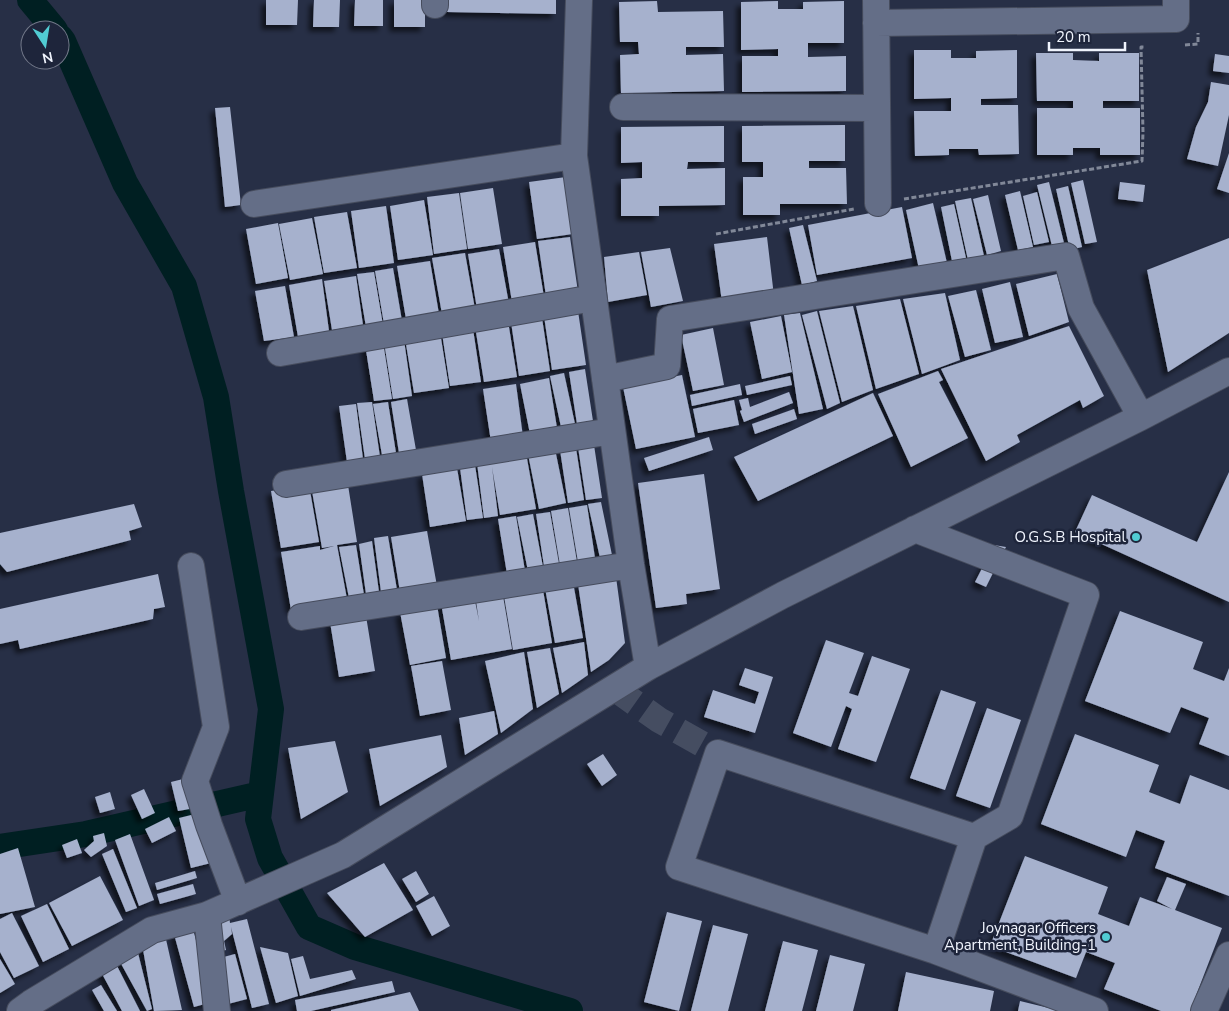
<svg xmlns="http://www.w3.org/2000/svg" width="1229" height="1011" viewBox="0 0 1229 1011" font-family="'Nunito Sans',sans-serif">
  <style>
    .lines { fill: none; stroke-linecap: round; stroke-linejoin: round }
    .canal { stroke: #001f22; stroke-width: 26 }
    .building { fill: #a6b1cd; filter: url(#shadow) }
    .minor-tunnel { stroke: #454d61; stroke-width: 26; stroke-dasharray: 26 13; stroke-linecap: butt }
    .minor-casing { stroke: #464c5d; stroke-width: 28 }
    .path { stroke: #818898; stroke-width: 3; stroke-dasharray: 5 2.5; stroke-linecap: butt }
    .minor { stroke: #646e87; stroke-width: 26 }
    .poi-dot { fill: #51ccd3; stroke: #1e253b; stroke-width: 2 }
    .labels { text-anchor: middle; stroke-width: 5; stroke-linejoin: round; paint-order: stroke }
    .poi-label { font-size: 15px; fill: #f0f4fd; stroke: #1e253b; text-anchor: end }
  </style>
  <defs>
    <filter id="shadow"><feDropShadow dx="-4.5" dy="4.5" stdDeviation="2.5" flood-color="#0009"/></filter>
  </defs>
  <rect width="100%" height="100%" fill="#272f46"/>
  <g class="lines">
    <path class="canal" d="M 30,0 L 55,30
      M 60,37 L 63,41 L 125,183 L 184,286 L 216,397 L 231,491 L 271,709 L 258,819 L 270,858 L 309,927 L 355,947 L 570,1011
      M 0,847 L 86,834 L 261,794"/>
  </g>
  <path class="building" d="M 266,0 L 298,0 L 297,25 L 266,25 Z
    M 314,0 L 340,0 L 339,27 L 313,27 Z
    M 355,0 L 383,0 L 383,26 L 354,26 Z
    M 394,0 L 425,0 L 425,27 L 394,27 Z
    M 447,0 L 556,0 L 556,14 L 447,12 Z
    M 657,1 L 658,12 L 723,11 L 724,47 L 686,47 L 686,55 L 723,54 L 724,91 L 621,93 L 620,55 L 639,54 L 638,42 L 620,42 L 619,2 Z
    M 778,1 L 778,9 L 803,9 L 803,2 L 844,1 L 844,43 L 808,43 L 808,57 L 846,56 L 846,91 L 742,92 L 742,56 L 778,56 L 778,49 L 741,50 L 741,2 Z
    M 914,50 L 951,50 L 951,58 L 976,58 L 976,51 L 1017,50 L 1017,98 L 981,99 L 981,105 L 1018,105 L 1019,154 L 979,155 L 978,149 L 949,149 L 949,155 L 915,156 L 914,111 L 951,111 L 951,98 L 914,99 Z
    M 1036,53 L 1073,53 L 1073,60 L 1099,61 L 1099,53 L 1139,53 L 1139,101 L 1103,101 L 1103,108 L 1140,108 L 1140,155 L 1100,155 L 1100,148 L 1073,148 L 1073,155 L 1037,155 L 1037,108 L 1073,108 L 1073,101 L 1037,101 Z
    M 1215,54 L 1229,56 L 1229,73 L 1213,71 Z
    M 1211,82 L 1229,85 L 1229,115 L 1218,166 L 1187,159 L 1196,127 L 1208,102 Z
    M 230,107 L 241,205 L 225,207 L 215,108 Z
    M 845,125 L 845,161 L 809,161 L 809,168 L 846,168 L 847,204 L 780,204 L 780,215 L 743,215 L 743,177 L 763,177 L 763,162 L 742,162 L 742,126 Z
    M 724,126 L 724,162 L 688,162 L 687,169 L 725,168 L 725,205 L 659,206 L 659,216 L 621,216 L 621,179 L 642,178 L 642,162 L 621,163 L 621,127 Z
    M 1229,153 L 1229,193 L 1217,189 Z
    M 566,177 L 573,234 L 537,239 L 529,182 Z
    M 1083,180 L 1097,242 L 1085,244 L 1071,183 Z
    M 1049,182 L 1064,243 L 1052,246 L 1037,185 Z
    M 1120,182 L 1145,185 L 1143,202 L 1118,199 Z
    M 1068,186 L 1082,247 L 1070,250 L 1056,189 Z
    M 493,188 L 502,244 L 468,249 L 460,193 Z
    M 1020,191 L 1033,247 L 1018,250 L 1005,195 Z
    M 1037,192 L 1049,242 L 1034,245 L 1023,196 Z
    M 459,193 L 467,249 L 434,254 L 427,197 Z
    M 988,195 L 1001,251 L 987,255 L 973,199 Z
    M 971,198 L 984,256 L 968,260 L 955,201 Z
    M 424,200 L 433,255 L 398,260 L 390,206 Z
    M 933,203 L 947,263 L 919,269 L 906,210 Z
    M 954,204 L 966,258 L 952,261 L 941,207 Z
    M 386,206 L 394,263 L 359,268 L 351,211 Z
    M 902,207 L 912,258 L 817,275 L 808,225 Z
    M 347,212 L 357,268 L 324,273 L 314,217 Z
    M 312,218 L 323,274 L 290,280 L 279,224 Z
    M 278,223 L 288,278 L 256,284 L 246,229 Z
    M 803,225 L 817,281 L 802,285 L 789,228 Z
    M 570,237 L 578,292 L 546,296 L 538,241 Z
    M 767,237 L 774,296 L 722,302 L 714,244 Z
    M 1229,238 L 1229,333 L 1168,372 L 1147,270 Z
    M 535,242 L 544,297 L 512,302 L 503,247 Z
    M 670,248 L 683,301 L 651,307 L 641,252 Z
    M 499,249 L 509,304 L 477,309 L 468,254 Z
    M 639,252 L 647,295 L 608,302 L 604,257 Z
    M 465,253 L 475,309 L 442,314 L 432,258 Z
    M 430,261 L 439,314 L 406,319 L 397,266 Z
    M 393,268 L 402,321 L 384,324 L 375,271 Z
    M 374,272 L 383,325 L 366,327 L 357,274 Z
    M 1057,274 L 1069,322 L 1029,336 L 1016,284 Z
    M 356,276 L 363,325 L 332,330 L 324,281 Z
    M 322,279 L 329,331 L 298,337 L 289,285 Z
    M 1010,282 L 1023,337 L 995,343 L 982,289 Z
    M 285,286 L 294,337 L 264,341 L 255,291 Z
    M 976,290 L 991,350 L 965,357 L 948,296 Z
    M 945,293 L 960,360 L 922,374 L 903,299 Z
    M 900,299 L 919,374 L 876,389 L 856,306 Z
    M 853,306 L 873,390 L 842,402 L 819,311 Z
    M 578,311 L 586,365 L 552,370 L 544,316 Z
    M 817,311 L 840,403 L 827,409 L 802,315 Z
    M 800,313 L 823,409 L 799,414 L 784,315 Z
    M 781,316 L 792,372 L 762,379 L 750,322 Z
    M 542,318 L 550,371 L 519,376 L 511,322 Z
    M 508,321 L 517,377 L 484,382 L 475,326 Z
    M 1069,326 L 1104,396 L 1083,408 L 1080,400 L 1017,435 L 1020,442 L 986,461 L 941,369 Z
    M 713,328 L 724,385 L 693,391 L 681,335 Z
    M 473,329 L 481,382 L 450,386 L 442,333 Z
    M 440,332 L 449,388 L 414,393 L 405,338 Z
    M 404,340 L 412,396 L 393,399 L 384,342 Z
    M 383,342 L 392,399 L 374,401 L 365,344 Z
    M 585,369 L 593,421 L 577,424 L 569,372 Z
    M 938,371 L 943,380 L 939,382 L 968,438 L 911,467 L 878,394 Z
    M 564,373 L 575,424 L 561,427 L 550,376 Z
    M 682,375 L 695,437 L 636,449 L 623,387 Z
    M 790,376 L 792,385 L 747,395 L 745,386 Z
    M 549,378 L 557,428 L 530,434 L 520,384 Z
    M 516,384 L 523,437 L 491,442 L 483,389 Z
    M 740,384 L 742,395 L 692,406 L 690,395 Z
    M 789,392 L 793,403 L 744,422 L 740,411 L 742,410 L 739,400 L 748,398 L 750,407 Z
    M 873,393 L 893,436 L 758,501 L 734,457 Z
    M 407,399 L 416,450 L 399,453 L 391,402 Z
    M 734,400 L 739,425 L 698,433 L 693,409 Z
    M 372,402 L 380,457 L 365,459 L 357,403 Z
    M 388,402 L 396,453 L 382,455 L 373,404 Z
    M 356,404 L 363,459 L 347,462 L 339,406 Z
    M 794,409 L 797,419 L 755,434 L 752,424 Z
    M 709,437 L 713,450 L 649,471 L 644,458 Z
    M 594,445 L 602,498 L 586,500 L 578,447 Z
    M 576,448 L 584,500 L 568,503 L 560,450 Z
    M 555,449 L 566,503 L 539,509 L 528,454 Z
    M 526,453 L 536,509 L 500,515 L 492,467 L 498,516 L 484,518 L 477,463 Z
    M 475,465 L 483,518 L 467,520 L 460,468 Z
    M 457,468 L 466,521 L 430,527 L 422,474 Z
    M 1229,472 L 1229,602 L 1075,532 L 1092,495 L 1197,542 Z
    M 704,474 L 720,589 L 686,594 L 687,604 L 656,608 L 638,483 Z
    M 309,485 L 319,542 L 281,548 L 271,491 Z
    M 348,485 L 357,542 L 337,545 L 347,599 L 291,610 L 281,552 L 320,546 L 320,550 L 334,546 L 322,548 L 312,491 Z
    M 601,502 L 612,555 L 600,558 L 588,504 Z
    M 134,504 L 142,527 L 129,531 L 131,540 L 7,572 L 0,564 L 0,533 Z
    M 587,505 L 595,558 L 578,562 L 569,508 Z
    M 568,508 L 577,562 L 560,565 L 551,511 Z
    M 550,512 L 559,564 L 544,566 L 536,514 Z
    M 533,514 L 543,567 L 528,571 L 517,517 Z
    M 516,516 L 525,571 L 507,574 L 498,519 Z
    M 427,531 L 437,586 L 400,592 L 391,537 Z
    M 388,536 L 397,590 L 381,592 L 374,538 Z
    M 372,541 L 379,592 L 366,594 L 359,544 Z
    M 356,545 L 364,595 L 349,598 L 339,547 Z
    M 994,545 L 1006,547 L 986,587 L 975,582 Z
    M 158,574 L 165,607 L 154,609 L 153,619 L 20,649 L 18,640 L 0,644 L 0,609 Z
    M 616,577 L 625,643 L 609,660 L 591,672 L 578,584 Z
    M 573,582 L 583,638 L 555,643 L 545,588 Z
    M 543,590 L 552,643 L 513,650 L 504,596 Z
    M 474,596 L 479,621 L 476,601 L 503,596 L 512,649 L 451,660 L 441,603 Z
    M 437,605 L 446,658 L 410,665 L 400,612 Z
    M 1120,611 L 1203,642 L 1193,669 L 1224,681 L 1229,668 L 1229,756 L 1199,744 L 1209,718 L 1181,707 L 1170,733 L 1085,701 Z
    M 366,616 L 375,671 L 339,677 L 330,622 Z
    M 826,640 L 864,653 L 849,693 L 858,696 L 872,656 L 910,669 L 876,762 L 838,749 L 852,709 L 846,706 L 831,747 L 793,733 Z
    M 584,642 L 588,675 L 562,693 L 553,648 Z
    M 550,648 L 559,694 L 537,708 L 527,652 Z
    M 524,652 L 533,709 L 501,733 L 485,661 Z
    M 442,661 L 451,710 L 420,716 L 411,666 Z
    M 745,668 L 773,677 L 755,733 L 704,717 L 713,690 L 755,704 L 759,692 L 739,685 Z
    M 941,690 L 976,702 L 945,790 L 910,778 Z
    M 987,708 L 1021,720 L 990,808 L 956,796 Z
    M 494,711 L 498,734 L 465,755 L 459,718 Z
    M 1075,734 L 1159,765 L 1149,792 L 1180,804 L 1190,775 L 1229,790 L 1229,896 L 1155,868 L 1165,841 L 1136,830 L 1126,857 L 1041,824 Z
    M 441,735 L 447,767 L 380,806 L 369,749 Z
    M 335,741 L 348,792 L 301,819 L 288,748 Z
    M 603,754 L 617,775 L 602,786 L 587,764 Z
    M 183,779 L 190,809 L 178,811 L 171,782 Z
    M 144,789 L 155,813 L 142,819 L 131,795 Z
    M 110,792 L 115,809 L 100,813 L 95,797 Z
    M 203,812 L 215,862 L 191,868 L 179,818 Z
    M 169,817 L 176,831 L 152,843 L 145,829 Z
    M 104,833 L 107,846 L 91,857 L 84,850 L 94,841 L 93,836 Z
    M 130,834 L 154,900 L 139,906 L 115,840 Z
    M 77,839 L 82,853 L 67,858 L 62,845 Z
    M 18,848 L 35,907 L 0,914 L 0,854 Z
    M 113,849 L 137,908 L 126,912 L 102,854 Z
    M 1025,856 L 1108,887 L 1098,914 L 1129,926 L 1140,897 L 1172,909 L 1157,901 L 1167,877 L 1186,884 L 1175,910 L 1222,928 L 1190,1011 L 1161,1011 L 1104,989 L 1115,963 L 1086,952 L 1076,978 L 990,946 Z
    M 384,863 L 413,910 L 365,937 L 327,893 Z
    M 195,871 L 197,878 L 157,890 L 155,883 Z
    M 416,871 L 429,894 L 416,902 L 402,879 Z
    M 100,876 L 123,920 L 72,946 L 49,903 Z
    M 193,884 L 196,894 L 160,904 L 157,894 Z
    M 434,896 L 450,926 L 432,936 L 416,906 Z
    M 47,904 L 69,949 L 43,962 L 21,916 Z
    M 667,912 L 702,921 L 679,1011 L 644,1002 Z
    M 12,913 L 39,966 L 14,978 L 0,952 L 0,919 Z
    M 229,916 L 230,923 L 247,919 L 269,1004 L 252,1008 L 231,927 L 232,934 L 224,941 L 226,950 L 216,953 L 210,929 Z
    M 713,925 L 748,934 L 728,1011 L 691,1011 Z
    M 193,929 L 212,1002 L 194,1007 L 174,934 Z
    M 165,935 L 182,1010 L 154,1011 L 142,944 Z
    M 783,941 L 818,950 L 802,1011 L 765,1011 Z
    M 260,947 L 288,953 L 298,996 L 276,1003 Z
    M 137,949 L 152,1009 L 147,1011 L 119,960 Z
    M 235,954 L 247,999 L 228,1004 L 216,959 Z
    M 830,955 L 865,964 L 853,1011 L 816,1011 Z
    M 303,956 L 310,979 L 352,970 L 356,979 L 300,996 L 291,959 Z
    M 0,959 L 15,984 L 0,993 Z
    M 115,962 L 140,1011 L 122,1011 L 100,970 Z
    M 906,972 L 994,991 L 990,1011 L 898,1011 Z
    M 392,981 L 395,992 L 311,1011 L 297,1011 L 295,1000 Z
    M 101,985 L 117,1011 L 104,1011 L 92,990 Z
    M 410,992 L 419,1011 L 331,1011 L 331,1010 Z
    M 1020,1001 L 1057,1010 L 1056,1011 L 1018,1011 Z"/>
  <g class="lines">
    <path class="minor-tunnel" d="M 614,688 L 659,720 L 718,753"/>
    <g class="minor-casing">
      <path id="minor" d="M 579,0 L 574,156 L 631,565 L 648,667
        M 876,0 L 878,203
        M 435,5 L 435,0
        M 876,23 L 1176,19 L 1176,0
        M 623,107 L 877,108
        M 254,204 L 574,156
        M 280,353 L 593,298
        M 605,379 L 667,366 L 670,319 L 1066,256 L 1081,308 L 1141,417
        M 286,484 L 612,431
        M 915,529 L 1086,595 L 1010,816 L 974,837 L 936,951 L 1095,1011
        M 191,566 L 216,727 L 195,781 L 209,825 L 238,902
        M 301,617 L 631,565
        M 207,915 L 217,1011
        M 936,951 L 679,867 L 718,753 L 974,837
        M 20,1011 L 31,1003 L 152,930 L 207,915 L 343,855 L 648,667 L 783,595 L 1141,417 L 1229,371
        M 1204,1011 L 1229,955"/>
    </g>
    <path class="path" d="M 1185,45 L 1198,44 L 1198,33
      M 904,199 L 1142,161 L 1143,132 L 1141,47 L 1144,47
      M 716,234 L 854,209"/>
    <use href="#minor" class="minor"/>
  </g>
  <g class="poi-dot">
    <circle cx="1136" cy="537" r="5"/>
    <circle cx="1106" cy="937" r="5"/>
  </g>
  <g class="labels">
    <g class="poi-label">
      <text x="1126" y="542">O.G.S.B Hospital</text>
      <text x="1096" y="933">Joynagar Officers<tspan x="1096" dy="17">Apartment, Building-1</tspan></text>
    </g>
  </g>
  <g transform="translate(45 45) rotate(168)"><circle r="24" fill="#1e253b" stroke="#727889"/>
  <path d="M0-4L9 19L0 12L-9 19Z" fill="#51ccd3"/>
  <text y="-8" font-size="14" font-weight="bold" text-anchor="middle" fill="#f0f4fd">N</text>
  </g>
  <path d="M1049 42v8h76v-8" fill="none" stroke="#f0f4fd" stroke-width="2.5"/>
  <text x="1056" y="42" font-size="15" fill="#f0f4fd" stroke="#1e253b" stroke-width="4" paint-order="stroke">20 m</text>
</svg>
